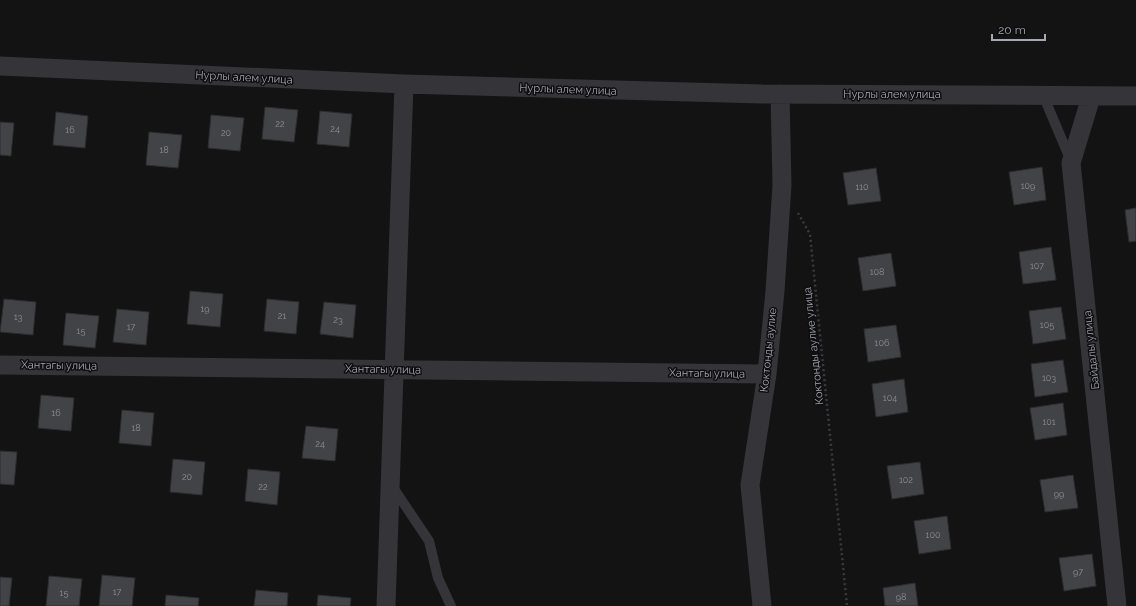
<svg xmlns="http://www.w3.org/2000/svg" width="1136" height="606" viewBox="0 0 1136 606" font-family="Raleway,sans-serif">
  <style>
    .building { fill: #424347; stroke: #2d2d30 }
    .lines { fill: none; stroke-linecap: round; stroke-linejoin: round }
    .path { stroke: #3a3b40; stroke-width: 2.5; stroke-dasharray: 2 3; stroke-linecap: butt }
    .service { stroke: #343439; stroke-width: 10 }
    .minor { stroke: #343439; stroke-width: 19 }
    .labels { text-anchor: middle; stroke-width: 3; stroke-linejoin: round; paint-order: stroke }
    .number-label { font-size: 9px; fill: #8c9098 }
    .street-label { font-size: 11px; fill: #a5a9b3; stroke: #0e0e0f }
  </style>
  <rect width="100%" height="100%" fill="#131314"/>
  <path class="building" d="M 265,107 L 298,110 L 294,142 L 262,139 Z
    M 320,111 L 352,114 L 349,147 L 317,144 Z
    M 56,112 L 88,116 L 85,148 L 53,145 Z
    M 211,115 L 244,118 L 240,151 L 208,148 Z
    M 0,122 L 14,123 L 11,156 L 0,155 Z
    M 149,132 L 182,135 L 178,168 L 146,165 Z
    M 1042,167 L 1046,200 L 1014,205 L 1009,172 Z
    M 876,168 L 881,201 L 848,205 L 843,173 Z
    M 1136,208 L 1136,241 L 1129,242 L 1125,210 Z
    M 1051,247 L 1056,280 L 1023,284 L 1019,252 Z
    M 891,253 L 896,286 L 863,291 L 858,258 Z
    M 190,291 L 223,294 L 220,327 L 187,324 Z
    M 4,299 L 36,302 L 33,335 L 0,332 Z
    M 267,299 L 299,302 L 296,334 L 264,331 Z
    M 324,302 L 356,305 L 353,338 L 320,334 Z
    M 1061,307 L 1066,339 L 1033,344 L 1029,311 Z
    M 117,309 L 149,312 L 146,345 L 113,342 Z
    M 66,313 L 99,316 L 95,348 L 63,345 Z
    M 896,325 L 901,357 L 868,362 L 864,329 Z
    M 1063,360 L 1068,392 L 1035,397 L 1031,364 Z
    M 904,379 L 908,412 L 876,417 L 872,384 Z
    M 41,395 L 74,398 L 71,431 L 38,428 Z
    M 1063,403 L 1067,435 L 1035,440 L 1030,408 Z
    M 122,410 L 154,413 L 151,446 L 119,443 Z
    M 306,426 L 338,429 L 335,461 L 302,458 Z
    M 0,451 L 17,452 L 14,485 L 0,484 Z
    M 173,459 L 205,462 L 202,495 L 170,492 Z
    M 920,462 L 924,494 L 892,499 L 887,466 Z
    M 248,469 L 280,472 L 277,505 L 245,501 Z
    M 1073,475 L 1078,508 L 1045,512 L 1040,480 Z
    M 947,516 L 951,549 L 919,554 L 914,521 Z
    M 1092,554 L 1096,586 L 1064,591 L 1059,558 Z
    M 102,575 L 135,578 L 132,606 L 99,606 Z
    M 49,576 L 82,579 L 79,606 L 46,606 Z
    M 0,577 L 12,578 L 9,606 L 0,606 Z
    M 915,583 L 918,606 L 885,606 L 883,588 Z
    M 256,590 L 288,593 L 287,606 L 254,606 Z
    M 166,595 L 199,598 L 198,606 L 165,606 Z
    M 318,595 L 351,598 L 350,606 L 317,606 Z"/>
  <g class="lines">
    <path class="path" d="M 798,213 L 810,234 L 847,606"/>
    <path class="service" d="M 1043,95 L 1071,161
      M 392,486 L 429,541 L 438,578 L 451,606"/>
    <path class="minor" d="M 0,66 L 404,84 L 762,94 L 1136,96
      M 1091,97 L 1071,163 L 1117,606
      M 0,365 L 767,374
      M 386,606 L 404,84
      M 762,606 L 750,485 L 767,374 L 775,291 L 782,185 L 780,94"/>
  </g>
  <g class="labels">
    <g class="number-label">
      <text x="280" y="127">22</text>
      <text x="335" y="132">24</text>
      <text x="70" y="133">16</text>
      <text x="226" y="136">20</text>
      <text x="164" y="153">18</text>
      <text x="1028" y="189">109</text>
      <text x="862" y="190">110</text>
      <text x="1037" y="269">107</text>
      <text x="877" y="275">108</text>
      <text x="205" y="312">19</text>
      <text x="282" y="319">21</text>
      <text x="18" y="320">13</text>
      <text x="338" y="323">23</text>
      <text x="1047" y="328">105</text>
      <text x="131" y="330">17</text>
      <text x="81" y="334">15</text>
      <text x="882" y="346">106</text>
      <text x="1049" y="381">103</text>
      <text x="890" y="401">104</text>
      <text x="56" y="416">16</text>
      <text x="1049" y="425">101</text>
      <text x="136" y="431">18</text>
      <text x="320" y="447">24</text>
      <text x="187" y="480">20</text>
      <text x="906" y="483">102</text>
      <text x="263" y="490">22</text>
      <text x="1059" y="497">99</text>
      <text x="933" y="538">100</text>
      <text x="1078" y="575">97</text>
      <text x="117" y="595">17</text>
      <text x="64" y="596">15</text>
      <text x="901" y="600">98</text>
    </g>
    <g class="street-label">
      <text transform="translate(244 77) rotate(3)" y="4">Нурлы алем улица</text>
      <text transform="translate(568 89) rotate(2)" y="4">Нурлы алем улица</text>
      <text x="892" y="98">Нурлы алем улица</text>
      <text transform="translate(813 346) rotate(-96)" y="4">Коктонды аулие улица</text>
      <text transform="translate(768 350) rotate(-84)" y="4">Коктонды аулие</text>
      <text transform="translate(1091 350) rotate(-96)" y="4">Байдалы улица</text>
      <text transform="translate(59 365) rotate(1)" y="4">Хантагы улица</text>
      <text transform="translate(383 369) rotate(1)" y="4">Хантагы улица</text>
      <text transform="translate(707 373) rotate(1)" y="4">Хантагы улица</text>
    </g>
  </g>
  <path d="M992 34v6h53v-6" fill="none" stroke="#a5a9b3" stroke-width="2"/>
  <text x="998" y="34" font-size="12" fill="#a5a9b3" stroke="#0e0e0f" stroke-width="3" paint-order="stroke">20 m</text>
</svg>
